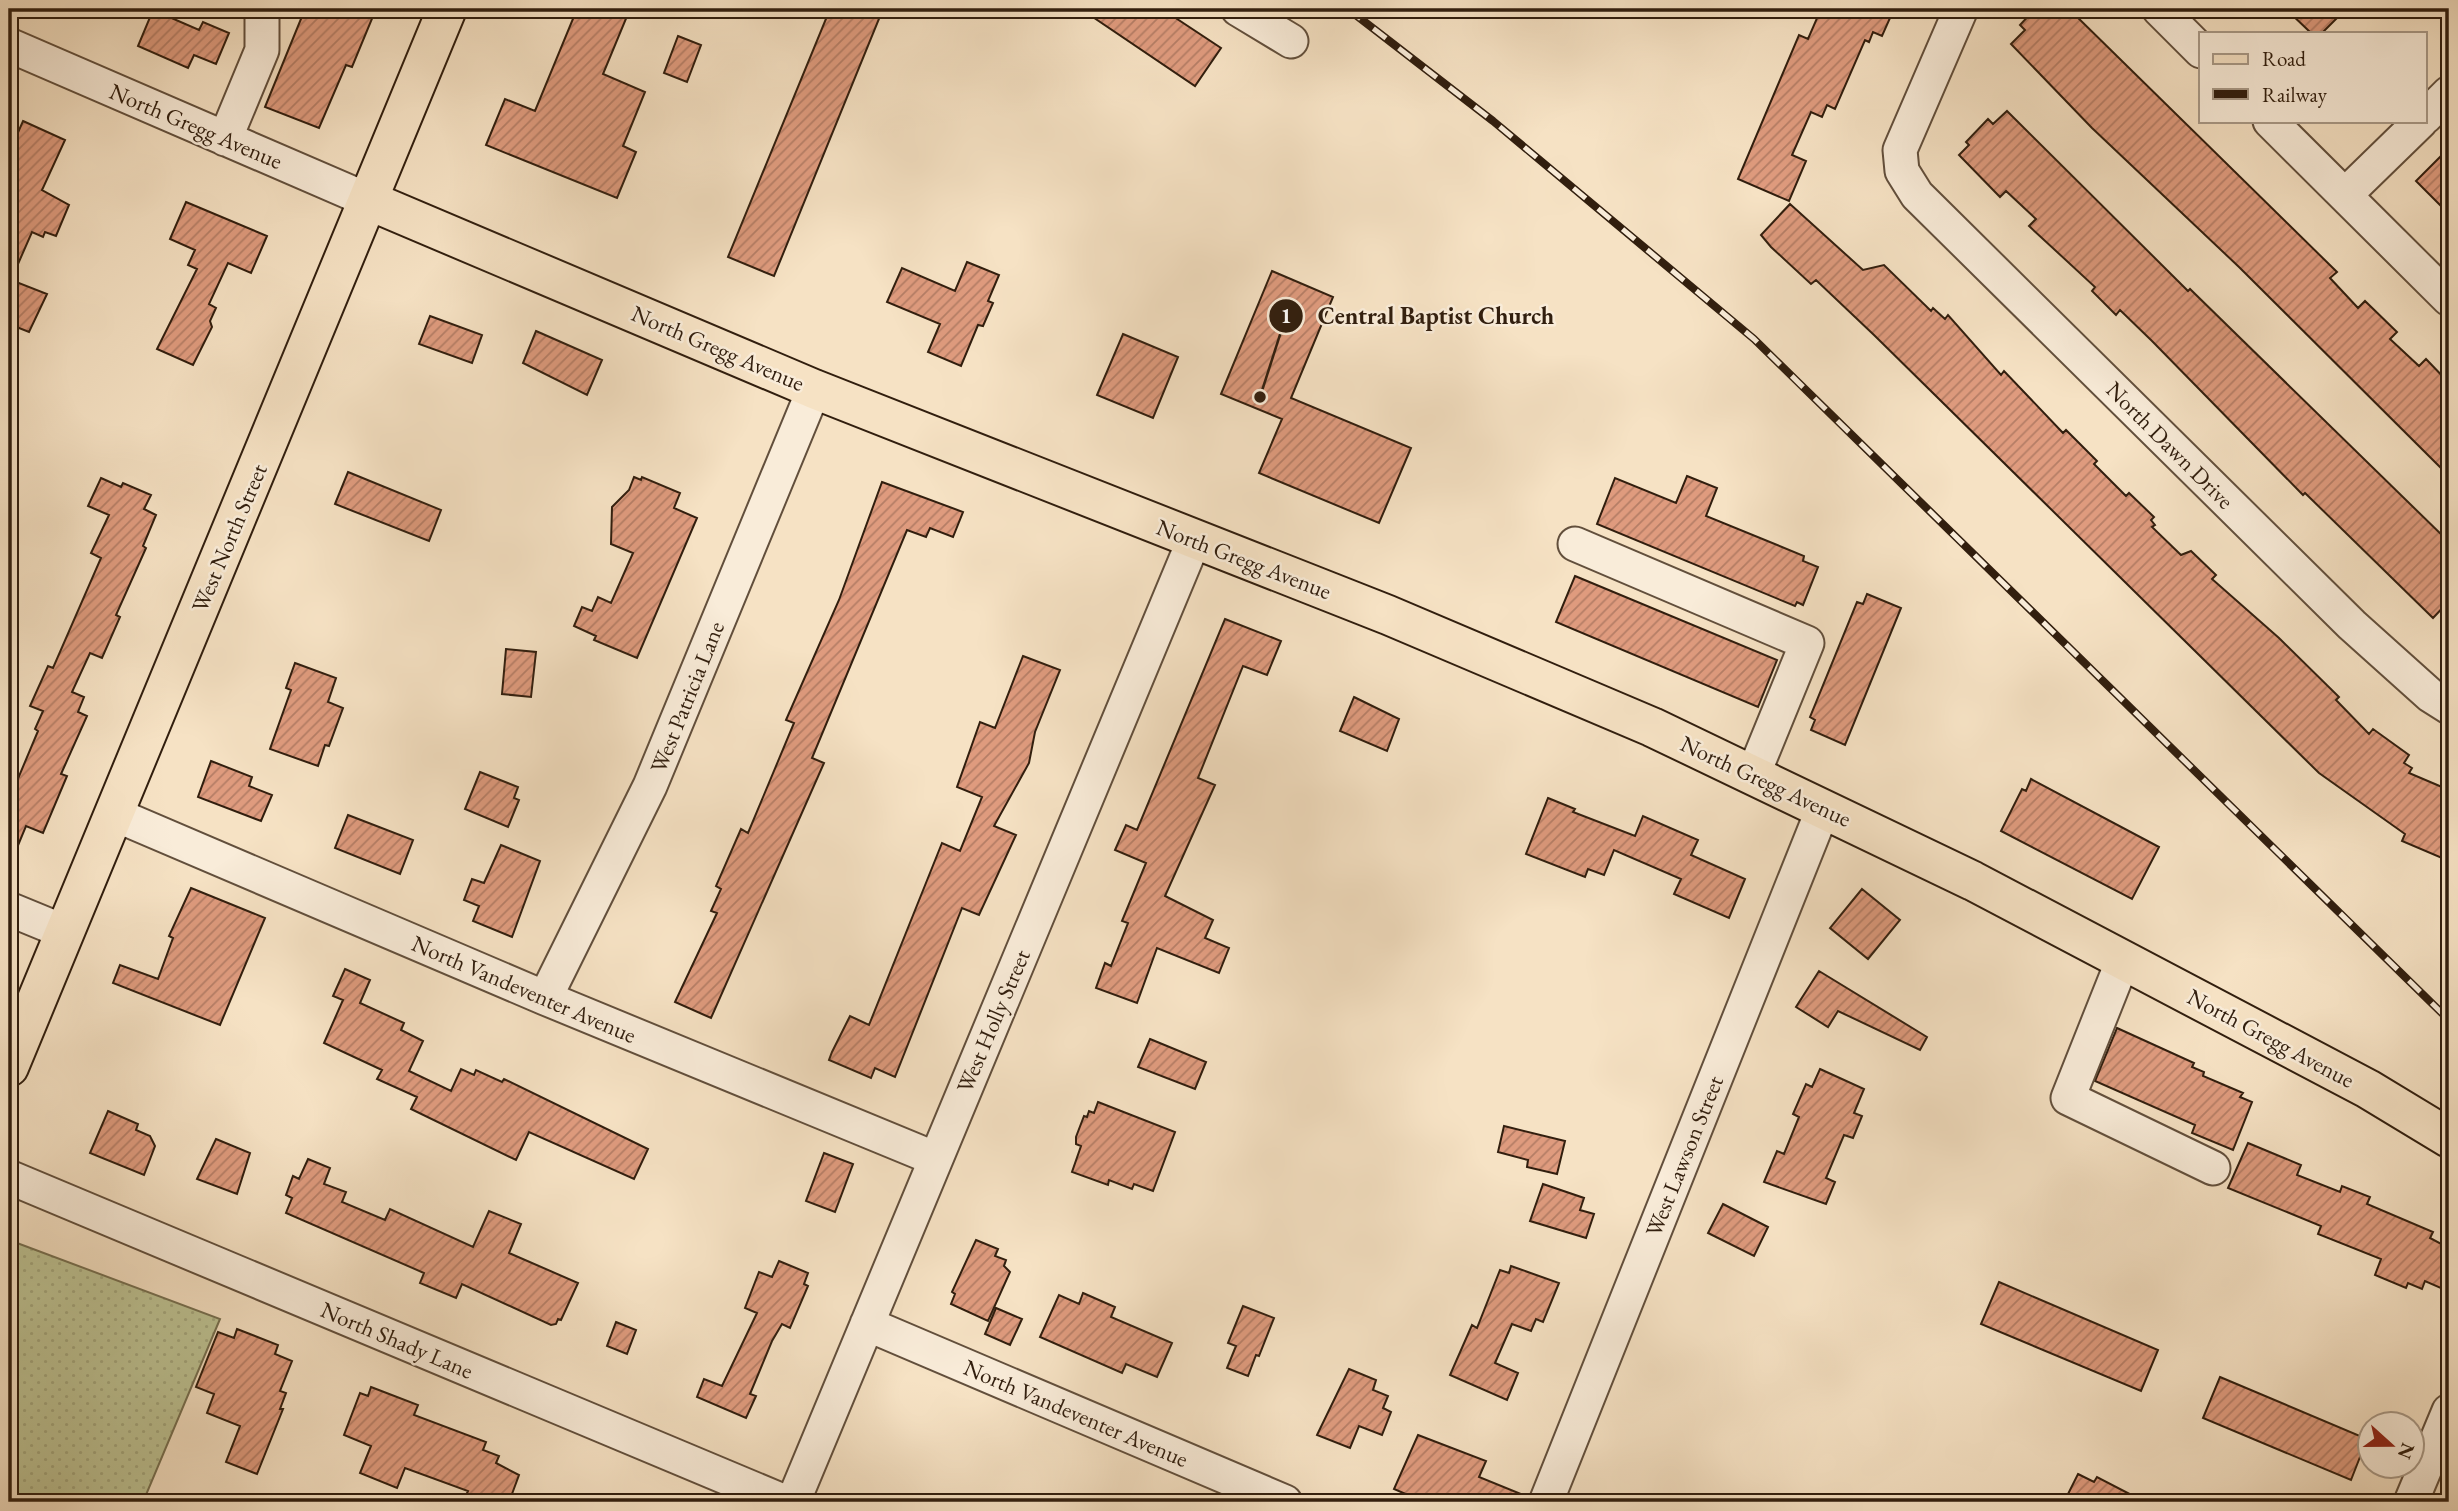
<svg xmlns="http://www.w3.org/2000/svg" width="2458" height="1511" viewBox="0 0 2458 1511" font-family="'EB Garamond',serif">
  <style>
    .grass { fill: url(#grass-dots); stroke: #777051; stroke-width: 2 }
    .building { fill: url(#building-hatch); stroke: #311e0e; stroke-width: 2 }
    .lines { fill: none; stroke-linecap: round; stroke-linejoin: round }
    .minor-casing { stroke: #624f3c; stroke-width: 37 }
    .major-casing { stroke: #311e0e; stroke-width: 42 }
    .minor { stroke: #f9ecd9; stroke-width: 33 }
    .major { stroke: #f6e2c4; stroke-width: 38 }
    .rail-casing { stroke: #311e0e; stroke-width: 8 }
    .rail { stroke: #f9ecd9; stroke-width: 5; stroke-dasharray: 16; stroke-linecap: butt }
    .labels { text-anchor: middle; stroke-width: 5; stroke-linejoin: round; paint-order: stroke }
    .street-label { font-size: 23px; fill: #311e0e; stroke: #f9ecd9 }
    .leader { fill: none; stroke: #311e0e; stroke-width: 2.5 }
    .callout-dot { fill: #311e0e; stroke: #f9ecd9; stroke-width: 2.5 }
    .mark-label { font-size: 21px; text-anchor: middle; font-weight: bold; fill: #fff }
    .callout-label { font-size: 24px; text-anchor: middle; font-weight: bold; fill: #311e0e; stroke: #f9ecd9; stroke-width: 5; stroke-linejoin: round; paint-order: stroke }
  </style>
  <defs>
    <pattern id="grass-dots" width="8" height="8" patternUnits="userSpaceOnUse" patternTransform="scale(1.75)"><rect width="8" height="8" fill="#bdc394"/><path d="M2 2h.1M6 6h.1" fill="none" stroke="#a3a77e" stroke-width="1.8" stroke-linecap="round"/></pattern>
    <pattern id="building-hatch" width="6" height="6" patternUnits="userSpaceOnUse" patternTransform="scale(1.75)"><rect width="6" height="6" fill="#df9b7e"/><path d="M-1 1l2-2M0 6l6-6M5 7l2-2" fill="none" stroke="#b57e66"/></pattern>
  </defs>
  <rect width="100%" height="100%" fill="#f6e2c4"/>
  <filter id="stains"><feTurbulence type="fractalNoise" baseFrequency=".00286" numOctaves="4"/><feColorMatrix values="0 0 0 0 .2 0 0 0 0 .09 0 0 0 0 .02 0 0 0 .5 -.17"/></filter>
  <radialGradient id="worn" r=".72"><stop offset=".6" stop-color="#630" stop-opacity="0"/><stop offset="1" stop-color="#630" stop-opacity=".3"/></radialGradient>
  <path class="grass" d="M 9,1240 L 220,1319 L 143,1502 L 9,1502 Z"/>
  <path class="building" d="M 305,9 L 376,9 L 352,67 L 346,65 L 319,128 L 265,107 Z
    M 577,9 L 630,9 L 603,74 L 645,92 L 623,146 L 636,152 L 617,198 L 486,145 L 505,99 L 535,111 Z
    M 830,9 L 883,9 L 774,276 L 728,257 Z
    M 1081,9 L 1162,9 L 1221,48 L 1195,86 Z
    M 1821,9 L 1894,9 L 1882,36 L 1873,32 L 1869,42 L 1865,40 L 1835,109 L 1827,105 L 1822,117 L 1811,112 L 1792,155 L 1806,161 L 1789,201 L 1738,179 L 1799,35 L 1808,39 Z
    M 2035,9 L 2069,9 L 2337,272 L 2330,278 L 2358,308 L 2365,301 L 2397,332 L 2390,339 L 2419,366 L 2426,359 L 2449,383 L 2449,476 L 2239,267 L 2092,128 L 2011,44 L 2025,30 L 2020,25 Z
    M 2286,9 L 2346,9 L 2322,33 L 2311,33 Z
    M 153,10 L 199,30 L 203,22 L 229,33 L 216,64 L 194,55 L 188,68 L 138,46 Z
    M 678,36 L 701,45 L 687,82 L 664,73 Z
    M 2007,111 L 2188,291 L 2190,289 L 2449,542 L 2449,601 L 2433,618 L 2305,493 L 2303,495 L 2152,341 L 2120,310 L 2116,315 L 2092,291 L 2095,287 L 2029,226 L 2036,219 L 2006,191 L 2000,197 L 1959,155 L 1969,145 L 1966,142 L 1988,119 L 1993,124 Z
    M 23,121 L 65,140 L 42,190 L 69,205 L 56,236 L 45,232 L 43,237 L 32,232 L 11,280 L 47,294 L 29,332 L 9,324 L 9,153 Z
    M 2449,148 L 2449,214 L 2416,181 Z
    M 186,202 L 267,236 L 251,273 L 228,263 L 209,304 L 216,308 L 210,321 L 212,327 L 193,365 L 157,349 L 197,269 L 188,265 L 195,250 L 170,239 Z
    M 1790,204 L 1863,270 L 1884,265 L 1931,311 L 1933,308 L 1945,319 L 1948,315 L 2001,375 L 2004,371 L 2063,433 L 2066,430 L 2097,461 L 2094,464 L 2126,496 L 2129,493 L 2154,517 L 2151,520 L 2155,525 L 2152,527 L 2181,555 L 2191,551 L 2216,575 L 2212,579 L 2279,638 L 2339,697 L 2336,700 L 2369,734 L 2373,729 L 2409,755 L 2404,763 L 2412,768 L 2409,773 L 2449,790 L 2449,861 L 2402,841 L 2405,834 L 2319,773 L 1874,335 L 1816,280 L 1811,284 L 1771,247 L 1761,235 Z
    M 967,262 L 999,275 L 988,301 L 993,303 L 983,326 L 978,325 L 961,366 L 928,352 L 940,324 L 887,302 L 902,268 L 955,291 Z
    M 1272,271 L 1333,297 L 1291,398 L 1411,448 L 1379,523 L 1259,473 L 1282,419 L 1221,394 Z
    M 430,316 L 482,335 L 472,363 L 419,344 Z
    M 536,331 L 602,360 L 587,395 L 523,363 Z
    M 1123,334 L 1178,357 L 1153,418 L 1097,395 Z
    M 348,472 L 441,510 L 429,541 L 335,504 Z
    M 1687,476 L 1717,488 L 1706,516 L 1804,556 L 1803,561 L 1818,567 L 1803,605 L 1797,602 L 1795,606 L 1597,524 L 1615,478 L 1676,503 Z
    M 634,477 L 641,480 L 642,477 L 680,493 L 674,508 L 697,518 L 637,658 L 594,640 L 596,636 L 574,626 L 582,607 L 592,611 L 598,597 L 611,603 L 633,553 L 611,544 L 612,507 L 629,490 Z
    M 101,478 L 121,487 L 123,483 L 151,495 L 144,509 L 156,515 L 143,546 L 146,548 L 116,615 L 120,617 L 102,658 L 90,653 L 72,692 L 84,697 L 78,712 L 87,716 L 61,774 L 67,776 L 43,833 L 26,826 L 9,867 L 9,800 L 38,731 L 35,729 L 43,711 L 30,706 L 48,666 L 53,668 L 101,558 L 91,553 L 109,515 L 88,506 Z
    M 882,482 L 963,512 L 953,537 L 930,528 L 926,537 L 907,530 L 812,758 L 824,763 L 711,1018 L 675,1002 L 717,913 L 711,911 L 721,889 L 716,886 L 741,829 L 748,833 L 794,723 L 786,720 L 839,600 Z
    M 1575,576 L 1777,660 L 1758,707 L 1556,622 Z
    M 1867,594 L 1901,608 L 1845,745 L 1811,730 L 1815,720 L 1810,717 L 1857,602 L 1863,604 Z
    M 1225,619 L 1281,641 L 1267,675 L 1243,666 L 1198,778 L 1215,785 L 1165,896 L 1213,920 L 1205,938 L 1229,948 L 1219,973 L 1157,948 L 1137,1003 L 1096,988 L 1105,963 L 1111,966 L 1128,923 L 1122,921 L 1146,863 L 1115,850 L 1126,825 L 1137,830 Z
    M 506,649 L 536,652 L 531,697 L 502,694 Z
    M 1023,656 L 1060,670 L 1035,732 L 1029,763 L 994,826 L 1016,835 L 979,915 L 962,908 L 895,1077 L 875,1068 L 871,1078 L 829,1060 L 832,1052 L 850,1016 L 869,1025 L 942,843 L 960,851 L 982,797 L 957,787 L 980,722 L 995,728 Z
    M 295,663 L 336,678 L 328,702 L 343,708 L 329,746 L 325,745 L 318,766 L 270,749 L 291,690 L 286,688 Z
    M 1354,697 L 1399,719 L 1387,751 L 1340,731 Z
    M 211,761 L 252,777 L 249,786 L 272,795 L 261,821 L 198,797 Z
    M 480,772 L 518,787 L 514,798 L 519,800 L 508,827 L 465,809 Z
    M 2031,779 L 2159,847 L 2132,899 L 2001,831 L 2022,789 L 2026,791 Z
    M 1548,798 L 1575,809 L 1573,812 L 1635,836 L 1643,816 L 1698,840 L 1691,855 L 1745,879 L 1729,918 L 1674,894 L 1681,879 L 1614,850 L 1604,875 L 1588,869 L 1585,877 L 1526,854 Z
    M 348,815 L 413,840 L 400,874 L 335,848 Z
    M 501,845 L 540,861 L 512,937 L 473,921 L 479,906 L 464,900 L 472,879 L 484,883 Z
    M 191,888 L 265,918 L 220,1025 L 113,983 L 120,965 L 158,979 L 173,938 L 169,936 Z
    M 1862,889 L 1900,920 L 1868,959 L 1830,928 Z
    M 345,969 L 370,980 L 360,1003 L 404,1023 L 401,1030 L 423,1041 L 409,1071 L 451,1091 L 461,1069 L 474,1075 L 476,1070 L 502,1082 L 504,1079 L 648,1149 L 634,1179 L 529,1132 L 516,1160 L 411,1109 L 417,1097 L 377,1079 L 382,1070 L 324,1043 L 343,1000 L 333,996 Z
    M 1819,971 L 1927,1037 L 1920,1050 L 1838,1011 L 1828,1027 L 1796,1007 Z
    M 2117,1028 L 2194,1063 L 2192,1067 L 2204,1072 L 2203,1076 L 2243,1093 L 2240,1097 L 2252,1102 L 2233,1150 L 2192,1133 L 2195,1125 L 2095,1081 Z
    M 1150,1039 L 1206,1062 L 1195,1089 L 1138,1067 Z
    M 1820,1069 L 1864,1089 L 1854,1113 L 1862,1116 L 1853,1138 L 1844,1135 L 1826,1178 L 1835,1182 L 1826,1204 L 1764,1182 L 1777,1151 L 1784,1154 L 1799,1117 L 1793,1114 L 1806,1084 L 1812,1087 Z
    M 1098,1102 L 1175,1132 L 1153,1191 L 1134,1184 L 1132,1189 L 1109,1180 L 1108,1185 L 1072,1172 L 1081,1146 L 1076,1144 L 1076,1137 L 1084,1116 L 1087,1117 L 1089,1111 L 1094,1113 Z
    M 108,1111 L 138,1124 L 136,1130 L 150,1136 L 155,1146 L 144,1175 L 90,1153 Z
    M 1504,1126 L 1565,1141 L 1557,1174 L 1527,1167 L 1528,1160 L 1498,1152 Z
    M 216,1139 L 250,1153 L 237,1194 L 197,1179 Z
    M 2248,1143 L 2301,1165 L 2297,1175 L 2340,1192 L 2342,1186 L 2370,1197 L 2367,1204 L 2433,1232 L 2430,1238 L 2449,1248 L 2449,1273 L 2443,1289 L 2425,1281 L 2422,1289 L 2408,1283 L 2406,1288 L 2375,1275 L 2381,1259 L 2318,1234 L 2321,1226 L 2228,1188 Z
    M 824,1153 L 853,1164 L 835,1212 L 806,1201 Z
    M 308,1159 L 330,1168 L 324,1184 L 346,1192 L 342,1202 L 385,1220 L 390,1209 L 473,1247 L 489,1211 L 521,1224 L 509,1253 L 578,1283 L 561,1320 L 558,1319 L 556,1324 L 551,1325 L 462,1284 L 456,1298 L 420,1283 L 424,1273 L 286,1213 L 292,1198 L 286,1195 L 293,1176 L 299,1179 Z
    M 1543,1184 L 1584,1198 L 1580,1210 L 1594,1214 L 1586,1238 L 1530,1221 Z
    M 1723,1204 L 1768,1227 L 1754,1256 L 1708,1233 Z
    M 976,1240 L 998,1249 L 995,1256 L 1006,1260 L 1004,1266 L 1010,1272 L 988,1321 L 951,1304 L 955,1294 L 952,1292 Z
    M 779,1261 L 808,1273 L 804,1284 L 808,1286 L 790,1328 L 782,1324 L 772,1341 L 750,1394 L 756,1396 L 746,1418 L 697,1397 L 704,1379 L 722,1386 L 757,1313 L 745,1308 L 759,1272 L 772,1277 Z
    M 1511,1266 L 1559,1283 L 1543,1322 L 1536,1319 L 1531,1331 L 1512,1324 L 1495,1363 L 1518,1373 L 1507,1400 L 1450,1375 L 1472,1325 L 1477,1328 L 1500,1270 L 1509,1273 Z
    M 1999,1282 L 2158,1350 L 2141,1391 L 1981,1324 Z
    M 1083,1293 L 1115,1307 L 1111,1317 L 1172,1343 L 1157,1377 L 1126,1364 L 1122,1373 L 1040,1337 L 1059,1295 L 1079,1304 Z
    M 1243,1306 L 1274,1318 L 1259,1356 L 1256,1355 L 1248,1376 L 1227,1368 L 1236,1346 L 1228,1343 Z
    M 996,1308 L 1022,1319 L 1010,1345 L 985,1334 Z
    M 616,1322 L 636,1330 L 627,1354 L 607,1346 Z
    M 237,1329 L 278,1345 L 275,1354 L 292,1361 L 280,1391 L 286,1393 L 280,1409 L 283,1409 L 257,1474 L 226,1462 L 240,1426 L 207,1413 L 214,1394 L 196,1387 L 218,1332 L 234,1338 Z
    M 1349,1369 L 1376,1380 L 1373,1390 L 1388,1396 L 1383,1408 L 1391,1412 L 1382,1435 L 1359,1426 L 1350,1448 L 1317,1435 Z
    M 2220,1377 L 2367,1439 L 2351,1480 L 2203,1418 Z
    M 371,1387 L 418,1405 L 414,1415 L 486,1442 L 483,1450 L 499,1456 L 496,1463 L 519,1475 L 509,1502 L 463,1502 L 468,1491 L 405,1468 L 397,1488 L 360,1473 L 371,1446 L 344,1435 L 360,1393 L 368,1396 Z
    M 1418,1435 L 1486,1461 L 1479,1477 L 1528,1497 L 1527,1502 L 1424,1502 L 1394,1489 Z
    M 2078,1474 L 2094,1482 L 2097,1477 L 2145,1502 L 2064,1502 Z"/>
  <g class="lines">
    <g class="minor-casing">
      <path id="minor" d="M 1238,9 L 1291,41
        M 1961,9 L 1900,150 L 1902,171 L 1917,195 L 2352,625 L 2430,695 L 2449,707
        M 2159,9 L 2201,51
        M 9,45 L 370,201
        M 2425,117 L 2449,93
        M 2270,121 L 2449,299
        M 225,139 L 262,50 L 262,9
        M 2345,195 L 2421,121
        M 1575,544 L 1807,643 L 1753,775
        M 114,814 L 545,998 L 936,1159
        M 9,909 L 65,932
        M 2123,960 L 2068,1098 L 2213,1168
        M 545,998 L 650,786 L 814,389
        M 9,1177 L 785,1502
        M 867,1324 L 1285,1502
        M 793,1502 L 1194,540
        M 1546,1502 L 1823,809
        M 2411,1502 L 2449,1411"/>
    </g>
    <g class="major-casing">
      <path id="major" d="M 370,201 L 814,389 L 1388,615 L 1652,727 L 1973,881 L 2368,1089 L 2449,1138
        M 9,1067 L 447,9"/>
    </g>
    <use href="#minor" class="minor"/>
    <use href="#major" class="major"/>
    <g class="rail-casing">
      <path id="rail" d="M 1348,9 L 1493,121 L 1754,339 L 2449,1020"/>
    </g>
    <use href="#rail" class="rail"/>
  </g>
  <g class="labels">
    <g class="street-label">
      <text transform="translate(196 126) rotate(23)" y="8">North Gregg Avenue</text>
      <text transform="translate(718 348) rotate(23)" y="8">North Gregg Avenue</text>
      <text transform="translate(2170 445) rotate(45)" y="8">North Dawn Drive</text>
      <text transform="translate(229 538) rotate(-67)" y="8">West North Street</text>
      <text transform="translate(1244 559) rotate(21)" y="8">North Gregg Avenue</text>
      <text transform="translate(687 697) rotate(-68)" y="8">West Patricia Lane</text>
      <text transform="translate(1766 781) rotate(25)" y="8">North Gregg Avenue</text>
      <text transform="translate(524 989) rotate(23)" y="8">North Vandeventer Avenue</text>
      <text transform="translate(993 1021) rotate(-67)" y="8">West Holly Street</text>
      <text transform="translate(2271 1038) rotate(28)" y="8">North Gregg Avenue</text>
      <text transform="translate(1684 1156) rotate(-68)" y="8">West Lawson Street</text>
      <text transform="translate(397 1340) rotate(23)" y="8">North Shady Lane</text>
      <text transform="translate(1076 1413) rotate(23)" y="8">North Vandeventer Avenue</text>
    </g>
  </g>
  <path class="leader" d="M1260 397L1286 316"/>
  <g class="callout-dot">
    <circle cx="1260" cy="397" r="7"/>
    <circle cx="1286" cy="316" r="18"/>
  </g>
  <g class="mark-label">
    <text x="1286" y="323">1</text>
  </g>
  <g class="callout-label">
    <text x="1436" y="324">Central Baptist Church</text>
  </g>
  <rect width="2458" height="1511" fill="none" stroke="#f6e2c4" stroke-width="35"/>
  <rect x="10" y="10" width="2437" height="1490" fill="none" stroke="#311e0e" stroke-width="3.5"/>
  <rect x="18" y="18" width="2423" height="1476" fill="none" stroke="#311e0e" stroke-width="2"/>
  <rect x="2199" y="32" width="228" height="91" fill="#f9ecd9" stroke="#a99a88" stroke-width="2"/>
  <rect x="2213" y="54" width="35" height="10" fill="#f6e2c4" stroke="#a99a88" stroke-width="2"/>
  <text x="2262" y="66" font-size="21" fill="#311e0e">Road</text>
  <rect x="2213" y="89" width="35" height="10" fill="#311e0e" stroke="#a99a88" stroke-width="2"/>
  <text x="2262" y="102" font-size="21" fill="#311e0e">Railway</text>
  <g transform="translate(2391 1445) rotate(111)"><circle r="33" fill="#f9ecd9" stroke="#a99a88" stroke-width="2"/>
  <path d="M0-5L12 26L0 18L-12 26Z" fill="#8f2418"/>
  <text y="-10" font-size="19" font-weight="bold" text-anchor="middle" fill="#311e0e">N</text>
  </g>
  <rect width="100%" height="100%" filter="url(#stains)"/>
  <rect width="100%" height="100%" fill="url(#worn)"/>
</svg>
